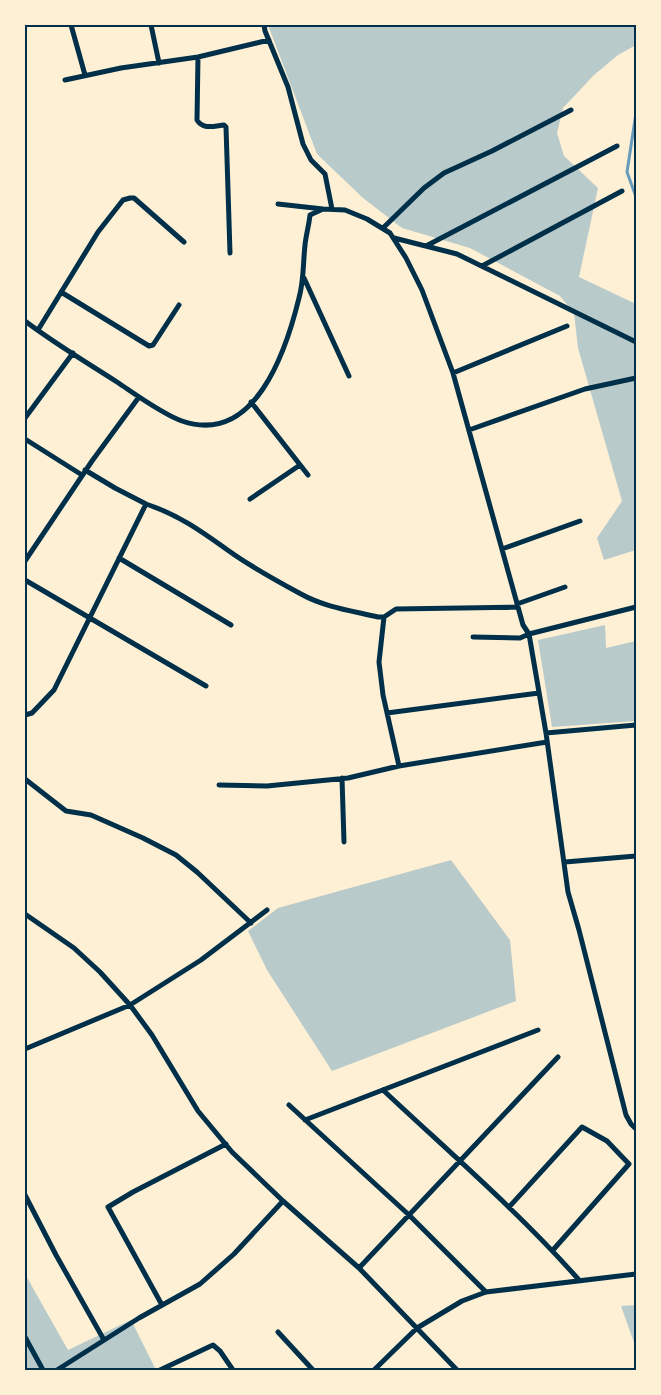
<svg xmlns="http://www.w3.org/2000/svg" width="661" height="1395" viewBox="0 0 661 1395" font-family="Cabin,sans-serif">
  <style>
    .green { fill: #b9caca }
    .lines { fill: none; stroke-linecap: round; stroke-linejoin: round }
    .stream { stroke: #669bbc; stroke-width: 3 }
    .minor { stroke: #003049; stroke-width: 5 }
    .neatline { fill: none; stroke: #003049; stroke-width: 2 }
  </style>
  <rect width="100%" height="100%" fill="#fdf0d5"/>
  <path class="green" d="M 268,25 L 636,25 L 636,45 L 618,55 L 594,75 L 563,108 L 557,133 L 564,156 L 598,188 L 579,277 L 636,304 L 636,550 L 604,560 L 597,538 L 622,501 L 578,348 L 574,313 L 560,296 L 470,248 L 402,228 L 363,198 L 317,154 Z
    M 605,625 L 606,648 L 636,641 L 636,721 L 552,727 L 538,640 Z
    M 451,860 L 510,940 L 516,1001 L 332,1071 L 267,970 L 248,931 L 278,908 Z
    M 25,1274 L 68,1350 L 131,1320 L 156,1370 L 25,1370 Z
    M 636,1305 L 636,1348 L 621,1306 Z"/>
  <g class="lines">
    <path class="stream" d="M 636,113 L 627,172 L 636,197"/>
    <path class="minor" d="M 71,25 L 85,75
      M 151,25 L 159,63
      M 264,25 L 265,31 L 288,87 L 303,144 L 311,160 L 325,174 L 332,209
      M 198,57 L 197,120 C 203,130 214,126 224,125 L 226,127 L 230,253
      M 65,80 L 121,68 L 198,57 L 269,40
      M 278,204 L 323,209
      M 383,228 L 424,188 L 444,173 L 492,151 L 571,110
      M 394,238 L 457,254 L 636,342
      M 426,246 L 617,146
      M 482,266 L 622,191
      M 304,278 L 349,376
      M 61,292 L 149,346 L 153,345 L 179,305
      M 25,321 C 54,343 86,362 117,382 C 135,394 162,414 182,421 C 255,446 286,351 299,298 C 304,280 303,263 305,245 C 306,235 309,225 310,215 L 323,209 L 345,210 L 367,219 L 390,233 L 406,258 L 422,290 L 453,373 L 523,625 L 529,634 L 636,607
      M 38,330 L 98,232 L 123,200 L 130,198 L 134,198 L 184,242
      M 453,373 L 567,326
      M 251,402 L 308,475
      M 25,418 L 73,353
      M 469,430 L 585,389 L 636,378
      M 25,439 L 82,475
      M 250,499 L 300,465
      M 146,504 C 179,515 201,531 229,551 C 251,567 277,581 301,594 C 324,607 353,611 378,617 L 384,617 L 396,609 L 518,607
      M 502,549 L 580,521
      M 119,558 L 231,625
      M 25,561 L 92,461 L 139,397
      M 25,580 L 206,686
      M 517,604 L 565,587
      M 384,617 L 379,662 L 383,695 L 399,766
      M 473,637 L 520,638 L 529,634 L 546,733 L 636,725
      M 387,713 L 539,693
      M 25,715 L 32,713 L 54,690 L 146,504 L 115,488 L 85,470
      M 546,733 L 568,892 L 579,930 L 626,1115 L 631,1124 L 636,1129
      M 342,778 L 344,842
      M 25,779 L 66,811 L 91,815 L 143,838 L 176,855 L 197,872 L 251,923
      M 219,785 L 267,786 L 348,778 L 399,766 L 547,742
      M 565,862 L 636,856
      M 25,914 L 74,948 L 100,972 L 130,1005 L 152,1035 L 198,1111 L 232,1152 L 283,1201 L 359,1268 L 457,1370
      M 25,1049 L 130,1005 L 201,960 L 267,910
      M 383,1090 C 449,1152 519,1212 579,1280
      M 289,1105 L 409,1215 L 486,1292
      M 305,1120 L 538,1030
      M 25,1195 L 56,1255 L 104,1340
      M 509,1207 L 582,1127 L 607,1141 L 629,1164 L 553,1250
      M 359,1268 L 558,1057
      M 162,1305 L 108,1207 L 133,1192 L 226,1144
      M 278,1332 L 313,1370
      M 25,1337 L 43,1370
      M 57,1370 L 139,1318 L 200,1284 L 234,1254 L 283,1201
      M 160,1370 L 213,1345 L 220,1351 L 233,1370
      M 374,1370 L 417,1328 L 462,1301 L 486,1292 L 636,1274"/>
  </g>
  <rect width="661" height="1395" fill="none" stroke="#fdf0d5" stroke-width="52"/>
  <rect x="26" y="26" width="609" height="1343" class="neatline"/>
</svg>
